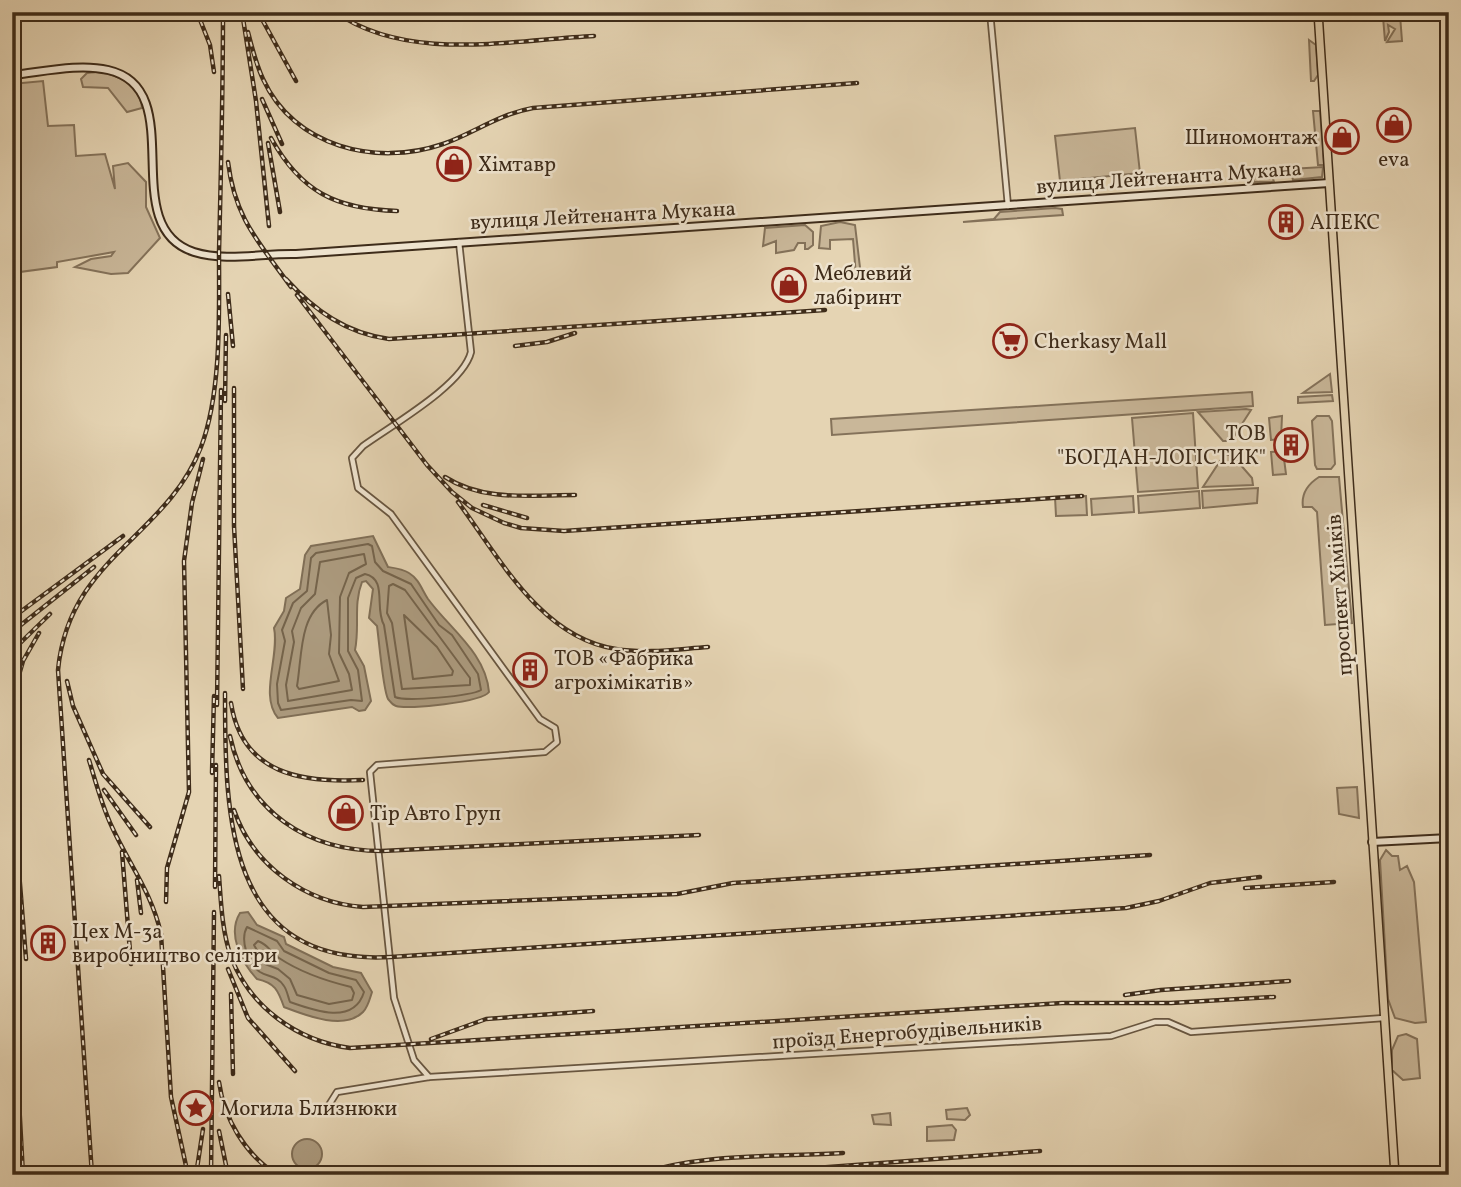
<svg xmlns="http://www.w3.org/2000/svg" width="1461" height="1187" viewBox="0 0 1461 1187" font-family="Vollkorn,serif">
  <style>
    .green { fill: #c9b799; stroke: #84725a; stroke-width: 2 }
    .water { fill: #ac9b7f; stroke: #806f57; stroke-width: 2 }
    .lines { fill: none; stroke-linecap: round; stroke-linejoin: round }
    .shore { stroke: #75644c; stroke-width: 2 }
    .street-casing { stroke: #685640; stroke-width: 8 }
    .secondary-casing { stroke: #3e2c1a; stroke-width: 10 }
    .primary-casing { stroke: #3e2c1a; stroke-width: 10 }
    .street { stroke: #eee3ce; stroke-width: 4.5 }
    .secondary { stroke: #eee3ce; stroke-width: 6 }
    .primary { stroke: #e5d4b3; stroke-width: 7 }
    .rail-casing { stroke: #3e2c1a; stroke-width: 4.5 }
    .rail { stroke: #eee3ce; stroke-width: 2; stroke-dasharray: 5; stroke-linecap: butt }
    .labels { text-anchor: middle; stroke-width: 5; stroke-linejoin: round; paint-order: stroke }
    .poi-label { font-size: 21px; fill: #3e2c1a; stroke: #eee3ce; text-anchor: start }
    .street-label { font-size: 21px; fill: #3e2c1a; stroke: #eee3ce }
  </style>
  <rect width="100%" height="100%" fill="#e5d4b3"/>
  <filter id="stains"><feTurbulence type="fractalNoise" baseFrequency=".00286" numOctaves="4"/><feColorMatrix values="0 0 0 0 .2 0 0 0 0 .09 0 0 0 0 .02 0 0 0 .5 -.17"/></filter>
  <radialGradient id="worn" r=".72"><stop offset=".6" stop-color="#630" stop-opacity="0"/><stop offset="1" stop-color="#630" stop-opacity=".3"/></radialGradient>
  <path class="green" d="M 1400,15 L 1402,41 L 1387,42 L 1395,29 L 1388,25 L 1389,32 L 1385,41 L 1383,17 Z
    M 1309,40 L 1316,45 L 1318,75 L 1314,81 L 1311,81 Z
    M 87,73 C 110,69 140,83 142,108 L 127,112 L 108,88 L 83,87 L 81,79 Z
    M 43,81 L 48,126 L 74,125 L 76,156 L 105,154 L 115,189 L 113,166 L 128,163 L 146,182 L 146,207 L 160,238 L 128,273 L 111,274 L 75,267 L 91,259 L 111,256 L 114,252 L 57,262 L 57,267 L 12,273 L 12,84 Z
    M 1313,111 L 1320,111 L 1324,165 L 1318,165 Z
    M 1135,128 L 1140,173 L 1060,181 L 1055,136 Z
    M 1323,167 L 1322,177 L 1293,180 L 1290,169 Z
    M 1270,170 L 1274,182 L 1254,182 L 1253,171 Z
    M 1055,208 L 1062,209 L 1063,215 L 963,222 L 994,219 L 1000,212 Z
    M 840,222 L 855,225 L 861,276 L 856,276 L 853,239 L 830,240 L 830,249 L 819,248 L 821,226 Z
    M 805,225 L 813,232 L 813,245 L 808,249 L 805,249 L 805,243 L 798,243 L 794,250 L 776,253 L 776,241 L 763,246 L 765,228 Z
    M 1330,374 L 1332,392 L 1303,393 Z
    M 1252,392 L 1253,406 L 832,435 L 831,419 Z
    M 1332,395 L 1333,401 L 1298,403 L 1298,397 Z
    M 1246,409 L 1251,410 L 1231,441 L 1223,441 L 1198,412 Z
    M 1193,413 L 1198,488 L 1138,492 L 1132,418 Z
    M 1282,416 L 1281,439 L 1271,440 L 1269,418 Z
    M 1317,416 L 1329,416 L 1332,421 L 1335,464 L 1331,469 L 1317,469 L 1315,465 L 1312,421 Z
    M 1444,424 L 1449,424 L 1449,515 Z
    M 1283,451 L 1286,474 L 1273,475 L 1271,452 Z
    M 1224,455 L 1232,455 L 1252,478 L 1253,485 L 1203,487 Z
    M 1319,477 L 1339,477 L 1352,623 L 1325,625 L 1317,512 L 1312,507 L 1303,507 C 1301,494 1308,484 1319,477 Z
    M 1258,488 L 1257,503 L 1203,508 L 1202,491 Z
    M 1199,491 L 1200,508 L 1139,513 L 1138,496 Z
    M 1086,496 L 1087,515 L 1056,516 L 1055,497 Z
    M 1133,496 L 1134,512 L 1092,515 L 1091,499 Z
    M 1357,787 L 1359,818 L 1339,814 L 1337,788 Z
    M 1386,850 L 1392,856 L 1398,856 L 1400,870 L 1407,866 L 1414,882 L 1426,1022 L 1415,1023 L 1395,1018 L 1388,999 L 1380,860 Z
    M 1406,1034 L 1417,1039 L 1420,1078 L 1403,1080 L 1392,1070 L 1392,1050 L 1398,1036 Z
    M 967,1108 L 970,1115 L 965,1120 L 947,1119 L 946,1110 Z
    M 890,1113 L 891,1125 L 874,1124 L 872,1115 Z
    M 952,1125 L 956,1130 L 954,1140 L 927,1141 L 927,1127 Z"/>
  <path class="water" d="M 373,536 L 388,567 C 395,568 403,569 409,573 C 419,579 422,590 428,599 C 449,628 486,653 489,692 C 482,702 408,710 396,706 C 392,705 390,701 388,699 C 383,690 379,640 377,626 L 369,618 L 373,589 L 366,581 L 362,582 C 353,605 360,626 355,650 L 364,666 L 371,701 L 365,710 L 359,711 L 352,707 L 278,718 C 259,696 280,655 274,628 L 284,611 L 286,598 L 300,589 L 305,555 L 311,546 Z
    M 248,912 L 257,925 L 284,937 L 286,944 L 333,967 L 361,973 L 372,992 C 370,998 368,1007 363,1012 C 344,1031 305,1015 284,1007 C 278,990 275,983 257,979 C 241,962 227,934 240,913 Z
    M292 1154a15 15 0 1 1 30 0a15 15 0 1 1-30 0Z"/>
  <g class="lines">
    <path class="shore" d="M 368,544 L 372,546 L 375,562 L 383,571 L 411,584 L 439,625 L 452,635 L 478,674 L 481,690 C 471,696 406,702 395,697 L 384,625 C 374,608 388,579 365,574 L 356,578 L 348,598 L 348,651 L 358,670 L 362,701 L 351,700 L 281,710 L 278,703 L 277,684 L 285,641 L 282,630 L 293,603 L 307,591 L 311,558 L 316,553 Z
      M 364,554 L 366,564 L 349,573 L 340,597 L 339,653 L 349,674 L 352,690 L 288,701 L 286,685 L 294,642 L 292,631 L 301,608 L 315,594 L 320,562 Z
      M 393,584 L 405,590 L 470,678 L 470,685 L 402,689 L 392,623 L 387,613 L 389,586 Z
      M 327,600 L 331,635 L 329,654 L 339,681 L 299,689 L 297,686 C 302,657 299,614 327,600 Z
      M 404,615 L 437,647 L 453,671 L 452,675 L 413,679 Z
      M 247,927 L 277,941 L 284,951 L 329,973 L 356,980 L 364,992 C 354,1025 315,1011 290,1002 C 288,997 287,990 284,986 C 278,976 268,977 260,972 C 247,963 240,939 247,927 Z
      M 258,941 C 269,945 270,952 279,958 C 300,972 326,981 351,987 L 354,993 L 352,1000 L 329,1004 L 297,995 L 290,979 L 278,969 L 265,964 L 254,945 Z"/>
    <g class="street-casing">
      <path id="street" d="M 990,12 L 1008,206
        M 429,1077 L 414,1060 L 394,998 L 370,772 L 377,765 L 545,752 L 557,742 L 555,728 L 540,719 L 391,514 L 358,488 L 352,458 L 363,446 C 392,425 463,385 471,352 L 459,242
        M 327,1108 L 337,1092 L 429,1077 L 1111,1036 L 1155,1022 L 1168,1022 L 1191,1032 L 1384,1018"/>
    </g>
    <g class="secondary-casing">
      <path id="secondary" d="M 12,75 C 42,72 79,63 108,70 C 192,89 114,226 194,252 C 226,262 263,253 296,254 L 1329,183
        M 1372,842 L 1449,838"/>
    </g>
    <g class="primary-casing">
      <path id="primary" d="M 1318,12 L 1395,1175"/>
    </g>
    <use href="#street" class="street"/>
    <use href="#secondary" class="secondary"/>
    <use href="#primary" class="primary"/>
    <g class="rail-casing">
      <path id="rail" d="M 197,12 L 210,45 L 214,72
        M 242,12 L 256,101 L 269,226
        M 258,12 L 296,81
        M 335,12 C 408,63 511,40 594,36
        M 367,12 L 399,16 L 451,12
        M 248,32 C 252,48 256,64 263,79 C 294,147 376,167 443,144 C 474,133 499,114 533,108 L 857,83
        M 262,99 L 282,144
        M 271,138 C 301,192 336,209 397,211
        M 268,143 L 280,212
        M 228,162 C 235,219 259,242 291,287
        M 286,279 C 315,311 346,333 389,339 L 825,310
        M 228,294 L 233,346
        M 297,295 L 427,465 L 452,492 L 472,508 L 504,523 L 521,528 L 564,531 L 1082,496
        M 515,346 L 547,342 L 575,333
        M 234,388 L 234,526 L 243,689
        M 225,401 L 226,335
        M 445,477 C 484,502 531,495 575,495
        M 458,502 C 499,557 541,638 616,649 C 646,654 678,649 708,647
        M 483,505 L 527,518
        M 12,618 L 123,536
        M 12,632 L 94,567
        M 12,651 L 50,614
        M 67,681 L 73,706 L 103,774 L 150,827
        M 225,693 C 225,814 225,967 391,957 L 1126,908 L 1159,901 L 1210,883 L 1260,877
        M 12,699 L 23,661 L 39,633
        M 231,703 C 242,775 303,783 363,780
        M 217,705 L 221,390
        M 12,732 L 17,795
        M 230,736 C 246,812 308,851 382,851 L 699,835
        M 89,760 C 96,783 102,806 112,827 C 129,864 152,893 161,934 L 171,1097 L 188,1175
        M 212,773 L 214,696
        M 12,785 L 26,959
        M 104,790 L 136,835
        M 234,810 C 253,866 306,903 363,907 L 677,894 L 733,883 L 1150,855
        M 122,852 L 131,964
        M 219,876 C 221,903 222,931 231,957 C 250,1007 297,1041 350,1048 L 1062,1003 L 1171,1003 L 1274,997
        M 137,880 L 141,913
        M 215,887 L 216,765
        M 1245,888 L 1334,882
        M 166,902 L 167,868 L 189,792 L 184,561 L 192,503 L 203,459
        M 228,969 L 248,1018 L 295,1071
        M 12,971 L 23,1175
        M 231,994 L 233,1074
        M 1125,995 L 1161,990 L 1289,981
        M 431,1039 L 486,1019 L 593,1011
        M 219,1082 C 224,1119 245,1154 277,1175
        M 219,1131 L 228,1175
        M 92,1175 L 58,670 C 69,557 166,538 201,447 C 222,392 219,310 219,252 C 221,172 223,92 223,12
        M 196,1175 L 203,1129
        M 211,1175 L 214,912
        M 636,1175 C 700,1153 776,1157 843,1153
        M 724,1175 L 1040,1151"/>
    </g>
    <use href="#rail" class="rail"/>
  </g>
  <defs>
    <g id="shop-ring" transform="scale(1.75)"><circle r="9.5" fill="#eee3ce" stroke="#8f2418" stroke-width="1.5"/><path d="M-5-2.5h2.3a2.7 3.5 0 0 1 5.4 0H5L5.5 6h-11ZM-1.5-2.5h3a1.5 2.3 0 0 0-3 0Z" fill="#8f2418"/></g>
    <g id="building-ring" transform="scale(1.75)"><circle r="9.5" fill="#eee3ce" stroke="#8f2418" stroke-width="1.5"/><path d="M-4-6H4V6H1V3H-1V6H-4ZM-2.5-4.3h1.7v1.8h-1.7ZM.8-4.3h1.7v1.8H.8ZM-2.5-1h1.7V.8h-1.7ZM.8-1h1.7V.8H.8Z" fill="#8f2418"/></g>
    <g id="supermarket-ring" transform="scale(1.75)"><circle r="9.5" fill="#eee3ce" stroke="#8f2418" stroke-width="1.5"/><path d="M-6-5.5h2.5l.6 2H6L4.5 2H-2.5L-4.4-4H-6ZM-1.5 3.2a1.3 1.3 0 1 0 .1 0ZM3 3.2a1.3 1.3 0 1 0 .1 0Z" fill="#8f2418"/></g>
    <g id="sight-ring" transform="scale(1.75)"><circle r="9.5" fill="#eee3ce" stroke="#8f2418" stroke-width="1.5"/><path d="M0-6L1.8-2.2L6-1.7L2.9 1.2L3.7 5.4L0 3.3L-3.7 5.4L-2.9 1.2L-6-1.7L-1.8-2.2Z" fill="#8f2418"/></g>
  </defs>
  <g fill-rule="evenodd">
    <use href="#shop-ring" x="1394" y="125"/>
    <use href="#shop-ring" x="1342" y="137"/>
    <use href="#shop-ring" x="454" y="164"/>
    <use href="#building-ring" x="1286" y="222"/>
    <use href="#shop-ring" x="789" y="285"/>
    <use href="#supermarket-ring" x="1010" y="341"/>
    <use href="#building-ring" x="1291" y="445"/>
    <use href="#building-ring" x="530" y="670"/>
    <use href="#shop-ring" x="346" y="813"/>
    <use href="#building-ring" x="48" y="943"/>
    <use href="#sight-ring" x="196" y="1108"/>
  </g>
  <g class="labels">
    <g class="poi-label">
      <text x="1318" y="144" text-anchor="end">Шиномонтаж</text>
      <text x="1394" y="166" text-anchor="middle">eva</text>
      <text x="478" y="171">Хімтавр</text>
      <text x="1310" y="229">АПЕКС</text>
      <text x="814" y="280">Меблевий<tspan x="814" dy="24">лабіринт</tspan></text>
      <text x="1034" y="348">Cherkasy Mall</text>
      <text x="1266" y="440" text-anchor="end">ТОВ<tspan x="1266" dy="24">"БОГДАН-ЛОГІСТИК"</tspan></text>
      <text x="554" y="665">ТОВ «Фабрика<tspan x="554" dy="24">агрохімікатів»</tspan></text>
      <text x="370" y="820">Тір Авто Груп</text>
      <text x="72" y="938">Цех М-3а<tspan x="72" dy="24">виробництво селітри</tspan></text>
      <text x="220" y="1115">Могила Близнюки</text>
    </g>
    <g class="street-label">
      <text transform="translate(1169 177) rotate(-4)" y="7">вулиця Лейтенанта Мукана</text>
      <text transform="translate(603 215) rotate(-3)" y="7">вулиця Лейтенанта Мукана</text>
      <text transform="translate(1339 595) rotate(-94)" y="7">проспект Хіміків</text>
      <text transform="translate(907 1032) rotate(-4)" y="7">проїзд Енергобудівельників</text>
    </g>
  </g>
  <rect width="1461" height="1187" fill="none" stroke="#e5d4b3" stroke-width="42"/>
  <rect x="14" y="14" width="1433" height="1159" fill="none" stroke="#3e2c1a" stroke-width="3.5"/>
  <rect x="21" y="21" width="1419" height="1145" fill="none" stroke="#3e2c1a" stroke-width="2"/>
  <rect width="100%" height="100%" filter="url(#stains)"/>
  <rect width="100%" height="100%" fill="url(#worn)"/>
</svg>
